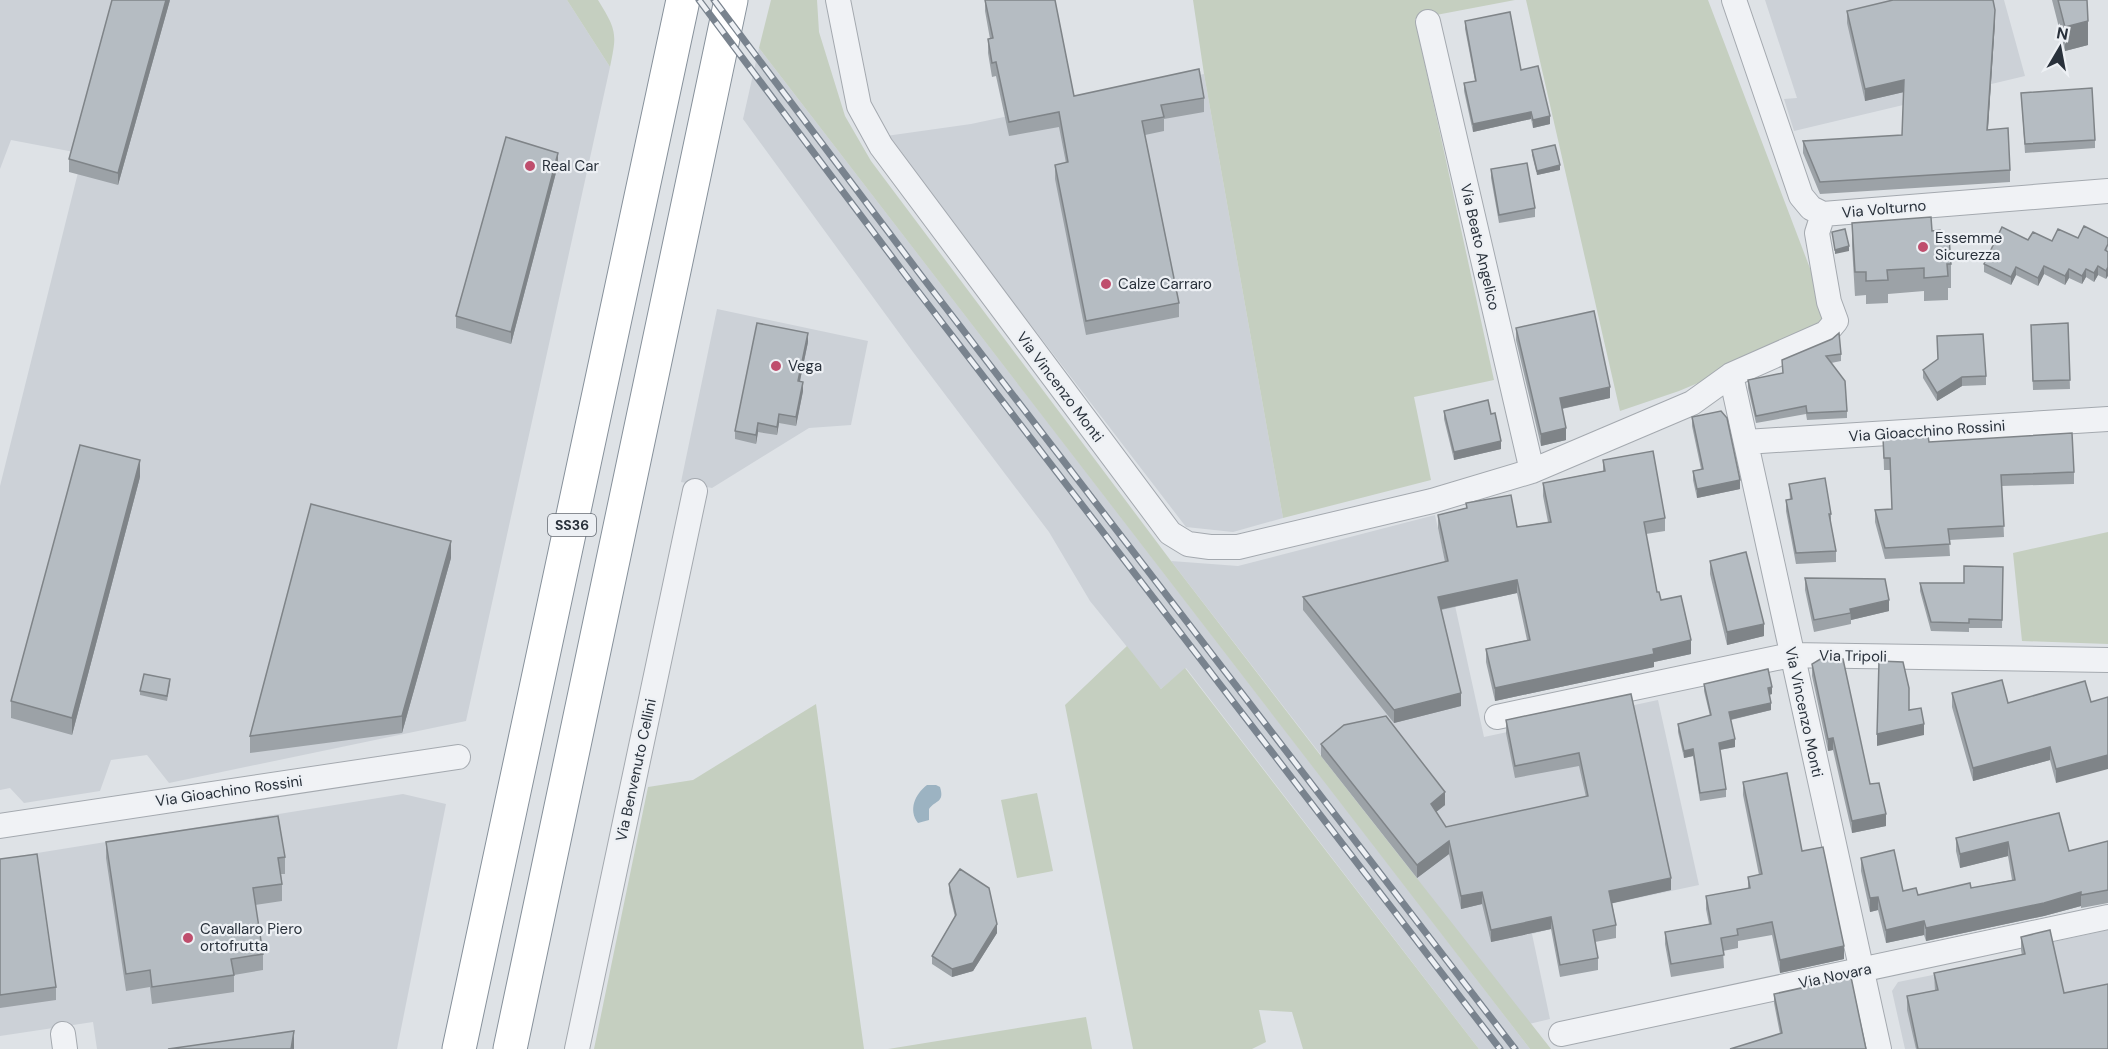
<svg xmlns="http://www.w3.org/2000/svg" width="2108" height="1049" viewBox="0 0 2108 1049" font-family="'DM Sans',sans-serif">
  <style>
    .built { fill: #ccd1d7 }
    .green { fill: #c5cfc0 }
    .water { fill: #9cb3c2 }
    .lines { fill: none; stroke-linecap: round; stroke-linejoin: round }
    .minor-casing { stroke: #a4a9af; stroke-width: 26 }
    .highway-casing { stroke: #87919b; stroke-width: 35 }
    .minor { stroke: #f0f2f5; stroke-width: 24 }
    .highway { stroke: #fff; stroke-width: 33 }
    .rail-casing { stroke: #79838e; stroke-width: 7 }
    .rail { stroke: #edf0f4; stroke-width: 4.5; stroke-dasharray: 14; stroke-linecap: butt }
    .wall { fill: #9ca2a7 }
    .shaded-wall { fill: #7f8488 }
    .building { fill: #b5bcc2; stroke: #7f8488; stroke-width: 1.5 }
    .poi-dot { fill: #bf4e6d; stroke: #edf0f4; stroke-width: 2 }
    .labels { text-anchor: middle; stroke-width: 4.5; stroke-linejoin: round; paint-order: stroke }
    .shield { fill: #edf0f4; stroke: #646a72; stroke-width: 1.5 }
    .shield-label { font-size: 14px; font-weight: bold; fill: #29313b }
    .poi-label { font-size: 15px; fill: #29313b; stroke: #edf0f4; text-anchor: start }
    .street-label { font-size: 15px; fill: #29313b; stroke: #edf0f4 }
  </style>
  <rect width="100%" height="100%" fill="#dee2e6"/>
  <path class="built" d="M 0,0 L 116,0 L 74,152 L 11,140 L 0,169 Z
    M 121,0 L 567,0 L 610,67 L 466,721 L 169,783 L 147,755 L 111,760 L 100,791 L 24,803 L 10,788 L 0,790 L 0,486 Z
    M 1765,0 L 2004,0 L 2025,76 L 1794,131 L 1784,99 L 1797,98 Z
    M 759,48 L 1412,895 L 1530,1049 L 1479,1049 L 1186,668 L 1161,689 L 1090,601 L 1049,532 L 913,352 L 743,119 Z
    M 1204,74 L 1283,518 L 1233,532 L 1186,527 L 886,136 L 971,124 Z
    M 717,309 L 868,341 L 851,425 L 809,428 L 712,488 L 681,482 Z
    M 1435,515 L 1484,737 L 1658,700 L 1699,885 L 1610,904 L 1551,929 L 1532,934 L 1550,1019 L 1529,1024 L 1171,561 L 1238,566 Z
    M 403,794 L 446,804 L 397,1049 L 97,1049 L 93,1022 L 0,1036 L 0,859 Z
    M 2108,930 L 2108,1049 L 1905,1049 L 1892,991 L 1898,982 L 2022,957 L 2021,949 Z"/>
  <path class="green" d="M 567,0 L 598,0 C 617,31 617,33 610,67 Z
    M 771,0 L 817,0 L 819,32 L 845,116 L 871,161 L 1171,561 L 1321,756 L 1551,1049 L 1530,1049 L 759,48 Z
    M 1193,0 L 1515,0 L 1415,19 L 1494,380 L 1414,397 L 1431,480 L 1283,518 L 1204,74 Z
    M 1526,0 L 1708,0 L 1830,321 L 1729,370 L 1679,391 L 1620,411 Z
    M 2108,532 L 2108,644 L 2022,641 L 2013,553 Z
    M 1127,646 L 1161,689 L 1185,668 L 1479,1049 L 1303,1049 L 1292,1012 L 1259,1010 L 1266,1042 L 1252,1049 L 1133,1049 L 1065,705 Z
    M 816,704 L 864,1049 L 594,1049 L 648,787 L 693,780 Z
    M 1037,793 L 1053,871 L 1017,878 L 1001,800 Z
    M 1086,1017 L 1092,1049 L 888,1049 Z"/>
  <path class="water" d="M 927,785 L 936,785 L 940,787 C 945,803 935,800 929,809 L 929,820 L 918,823 C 908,810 915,794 927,785 Z"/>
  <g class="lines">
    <g class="minor-casing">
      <path id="minor" d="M 838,0 L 859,106 L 881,146 L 1170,533 L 1188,544 L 1210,547 L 1238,547 L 1432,501 L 1532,471 L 1692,403 L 1731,375 L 1826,333 L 1836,321 L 1829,302 L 1817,233 L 1823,214
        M 1734,0 L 1801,196 L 1811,208 L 1823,214 L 2108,191
        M 1428,22 L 1532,471
        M 1731,375 L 1879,1049
        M 1746,442 L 2108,419
        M 1497,717 L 1791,655 L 2108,660
        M 0,826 L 458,757
        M 63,1034 L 65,1049
        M 1561,1034 L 2108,917
        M 577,1049 L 695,491"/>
    </g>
    <g class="highway-casing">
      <path id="highway" d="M 459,1049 L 683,0
        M 510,1049 L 731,0"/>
    </g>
    <use href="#minor" class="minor"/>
    <use href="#highway" class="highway"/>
    <g class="rail-casing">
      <path id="rail" d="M 699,0 L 910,281 L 1500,1049
        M 714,0 L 920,274 L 1515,1049"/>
    </g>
    <use href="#rail" class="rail"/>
  </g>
  <path class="wall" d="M 170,0 L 118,185 L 69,172 L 69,159 Z
    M 985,0 L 1055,0 L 1074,96 L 1204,98 L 1204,112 L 1164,119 L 1164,131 L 1145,135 L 1179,303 L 1179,317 L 1086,335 L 1055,179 L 1055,165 L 1066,163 L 1059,127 L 1009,136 L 996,76 L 992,77 L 988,53 L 988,39 L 990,39 L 985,11 Z
    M 2052,0 L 2087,0 L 2088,45 L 2065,51 Z
    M 1847,11 L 1995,22 L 1988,130 L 2010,170 L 2010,182 L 1820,194 L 1803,153 L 1803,141 L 1902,135 L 1904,92 L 1865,101 L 1847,23 Z
    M 1465,21 L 1521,70 L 1550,124 L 1533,128 L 1531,119 L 1473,132 L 1464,91 L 1464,83 L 1475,81 L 1465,29 Z
    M 2021,93 L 2095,140 L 2095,148 L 2025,153 Z
    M 1532,150 L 1560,170 L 1537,175 L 1532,155 Z
    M 558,165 L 511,344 L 456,328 L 456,316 Z
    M 1491,169 L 1535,208 L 1535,217 L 1499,223 L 1491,178 Z
    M 1852,223 L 1932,231 L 1940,238 L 1951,264 L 1951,288 L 1948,288 L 1948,300 L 1924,301 L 1924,291 L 1888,294 L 1888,303 L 1866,304 L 1866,295 L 1855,296 L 1852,246 Z
    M 2078,238 L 2108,238 L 2106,279 L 2098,275 L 2094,282 L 2086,277 L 2082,284 L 2069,278 L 2065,285 L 2044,274 L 2038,286 L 2016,275 L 2011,285 L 1984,272 L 1984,264 L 2028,240 L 2052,241 Z
    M 2068,323 L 2070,389 L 2033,390 L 2031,325 Z
    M 1516,328 L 1610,398 L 1562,409 L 1566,440 L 1541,446 L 1516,340 Z
    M 1832,339 L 1841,354 L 1841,361 L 1831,363 L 1847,411 L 1847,418 L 1807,420 L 1806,414 L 1756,423 L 1748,388 L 1748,380 L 1783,373 Z
    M 808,342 L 800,381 L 803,391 L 796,426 L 779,423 L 777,435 L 758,432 L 756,444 L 735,439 L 735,431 Z
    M 1923,370 L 1986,376 L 1986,385 L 1962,386 L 1937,401 L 1923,378 Z
    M 1444,411 L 1491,414 L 1501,449 L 1454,460 L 1444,419 Z
    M 1692,417 L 1740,489 L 1697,498 L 1693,480 L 1693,471 L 1701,469 L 1692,426 Z
    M 1883,438 L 1929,442 L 2074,472 L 2074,484 L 2002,486 L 2004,537 L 1949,540 L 1950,556 L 1885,559 L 1875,522 L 1875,510 L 1892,509 L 1890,470 L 1884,470 Z
    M 1603,460 L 1665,518 L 1665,531 L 1646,534 L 1657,592 L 1691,654 L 1654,662 L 1654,667 L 1495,701 L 1486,662 L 1486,649 L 1527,640 L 1517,593 L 1441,610 L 1461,706 L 1394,723 L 1303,610 L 1303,597 L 1445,562 L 1438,528 L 1438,515 L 1466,508 L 1466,503 L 1517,527 L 1548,522 L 1543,496 L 1543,483 L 1603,471 Z
    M 140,477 L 72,735 L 11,718 L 11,701 Z
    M 1789,484 L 1831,514 L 1831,524 L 1836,551 L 1836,562 L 1796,564 L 1786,511 L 1786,500 L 1790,500 Z
    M 451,558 L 402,733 L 250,753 L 250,736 Z
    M 1710,561 L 1764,636 L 1727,645 L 1710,574 Z
    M 2003,567 L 2002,628 L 1969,628 L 1969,632 L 1931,631 L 1920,591 L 1920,583 L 1964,583 Z
    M 1805,578 L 1889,611 L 1851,620 L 1851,624 L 1814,632 L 1805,590 Z
    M 1812,664 L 1870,784 L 1886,826 L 1852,833 L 1833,750 L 1828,751 L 1812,676 Z
    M 170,683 L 167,701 L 140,695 L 140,691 Z
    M 1704,684 L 1772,694 L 1769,695 L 1771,710 L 1731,720 L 1735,747 L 1720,750 L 1726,789 L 1726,797 L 1700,801 L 1693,756 L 1684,758 L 1678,732 L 1678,724 L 1710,716 L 1704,691 Z
    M 1952,693 L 2008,703 L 2091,702 L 2056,783 L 2050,760 L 1973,781 L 1952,707 Z
    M 1631,694 L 1671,890 L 1612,903 L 1616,925 L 1616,938 L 1595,942 L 1598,958 L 1598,970 L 1560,977 L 1551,929 L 1491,942 L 1482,904 L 1461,909 L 1449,854 L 1417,878 L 1321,756 L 1321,744 L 1445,805 L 1436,812 L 1446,827 L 1586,797 L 1579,766 L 1515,778 L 1506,733 L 1506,720 Z
    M 1743,782 L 1802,851 L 1844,959 L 1780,973 L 1772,935 L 1738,941 L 1738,948 L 1723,951 L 1724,968 L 1671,977 L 1665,944 L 1665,932 L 1709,924 L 1706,909 L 1706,896 L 1748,889 L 1748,877 L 1759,875 L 1743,795 Z
    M 1956,838 L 2069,851 L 2108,841 L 2108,903 L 2081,908 L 2081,906 L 2044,916 L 1926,941 L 1924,935 L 1886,943 L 1878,910 L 1870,912 L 1861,871 L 1861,858 L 1903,891 L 1918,895 L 1971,888 L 2012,880 L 2008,856 L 1960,868 L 1956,851 Z
    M 106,842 L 285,857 L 285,874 L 281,874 L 282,884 L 282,901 L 255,905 L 263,954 L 263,970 L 234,975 L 234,992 L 152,1004 L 150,987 L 126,991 L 106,858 Z
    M 0,859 L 56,987 L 56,1000 L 0,1008 Z
    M 949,884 L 997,933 L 973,971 L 952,977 L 932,964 L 932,956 L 955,917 L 949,892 Z
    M 2021,937 L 2108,1049 L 1916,1049 L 1907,1010 L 1907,996 L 1935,991 L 1934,973 L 2022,955 L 2021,950 Z
    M 1774,994 L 1866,1049 L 1780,1034 L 1774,1003 Z"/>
  <path class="shaded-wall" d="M 166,0 L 170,0 L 118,185 L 118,173 Z
    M 1995,10 L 1995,22 L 1987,142 L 1987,130 Z
    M 2088,21 L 2088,45 L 2065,51 L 2065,27 Z
    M 1904,80 L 1904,92 L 1865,101 L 1865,89 Z
    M 1531,112 L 1531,119 L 1473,132 L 1473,124 Z
    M 1550,116 L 1550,124 L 1533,128 L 1533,120 Z
    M 558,153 L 558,165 L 511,344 L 511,332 Z
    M 1560,165 L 1560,170 L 1537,175 L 1537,171 Z
    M 1849,246 L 1849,251 L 1835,254 L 1835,250 Z
    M 2044,266 L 2044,274 L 2038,286 L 2038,278 Z
    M 2098,266 L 2098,275 L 2094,282 L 2094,273 Z
    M 2016,267 L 2016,275 L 2011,285 L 2011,277 Z
    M 2108,267 L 2108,276 L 2106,279 L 2106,271 Z
    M 2069,269 L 2069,278 L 2065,285 L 2065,276 Z
    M 2086,269 L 2086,277 L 2082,284 L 2082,276 Z
    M 808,333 L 808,342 L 798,390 L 798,381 Z
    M 1962,377 L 1962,386 L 1937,401 L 1937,393 Z
    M 803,382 L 803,391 L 796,426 L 796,417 Z
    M 1610,387 L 1610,398 L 1560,409 L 1560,398 Z
    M 779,414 L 779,423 L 777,435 L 777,427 Z
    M 758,423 L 758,432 L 756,444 L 756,435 Z
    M 1566,428 L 1566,440 L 1541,446 L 1541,434 Z
    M 1501,441 L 1501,449 L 1454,460 L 1454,452 Z
    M 140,460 L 140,477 L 72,735 L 72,718 Z
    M 1740,480 L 1740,489 L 1697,498 L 1697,489 Z
    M 451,541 L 451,558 L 402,733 L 402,716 Z
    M 1517,580 L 1517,593 L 1438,610 L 1438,597 Z
    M 1889,600 L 1889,611 L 1851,620 L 1850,609 Z
    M 1764,624 L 1764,636 L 1727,645 L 1727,632 Z
    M 1691,640 L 1691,654 L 1654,662 L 1654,667 L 1495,701 L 1495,688 L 1653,649 Z
    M 1772,687 L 1772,694 L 1768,695 L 1768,688 Z
    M 1461,693 L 1461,706 L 1394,723 L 1394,710 Z
    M 1771,703 L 1771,710 L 1729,720 L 1729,712 Z
    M 1924,724 L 1924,735 L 1877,746 L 1877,734 Z
    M 1833,738 L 1833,750 L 1828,751 L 1828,739 Z
    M 1735,739 L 1735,747 L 1719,750 L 1719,743 Z
    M 2050,747 L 2050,760 L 1973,781 L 1973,768 Z
    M 1693,749 L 1693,756 L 1684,758 L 1684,751 Z
    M 2108,755 L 2108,769 L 2056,783 L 2056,769 Z
    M 1445,792 L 1445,805 L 1431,816 L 1431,804 Z
    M 1886,814 L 1886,826 L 1852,833 L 1852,821 Z
    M 1449,841 L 1449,854 L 1417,878 L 1417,865 Z
    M 2008,842 L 2008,856 L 1960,868 L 1960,854 Z
    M 1671,878 L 1671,890 L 1609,904 L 1609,891 Z
    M 1482,892 L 1482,904 L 1461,909 L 1461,896 Z
    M 2081,892 L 2081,906 L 2044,916 L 1926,941 L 1926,928 Z
    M 1878,897 L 1878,910 L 1870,912 L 1870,898 Z
    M 1551,917 L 1551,929 L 1491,942 L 1491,930 Z
    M 1924,921 L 1924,935 L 1886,943 L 1886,930 Z
    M 997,924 L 997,933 L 973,971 L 952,977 L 952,969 Z
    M 1844,946 L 1844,959 L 1780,973 L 1780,960 Z
    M 294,1031 L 294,1049 L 291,1049 Z"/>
  <path class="building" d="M 112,0 L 166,0 L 118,173 L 69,159 Z
    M 985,0 L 1055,0 L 1074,96 L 1199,69 L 1204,98 L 1161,105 L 1164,117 L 1142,121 L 1179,303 L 1086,321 L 1055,165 L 1068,162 L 1059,112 L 1009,122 L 996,62 L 992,63 L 988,39 L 993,38 Z
    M 1893,0 L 1993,0 L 1995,10 L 1987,130 L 2008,128 L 2010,170 L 1820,182 L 1803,141 L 1902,135 L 1904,80 L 1865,89 L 1847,11 Z
    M 2058,0 L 2087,0 L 2088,21 L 2065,27 Z
    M 1510,12 L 1521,70 L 1538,66 L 1550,116 L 1533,120 L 1531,112 L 1473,124 L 1464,83 L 1476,81 L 1465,21 Z
    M 2092,88 L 2095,140 L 2025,144 L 2021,93 Z
    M 506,137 L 558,153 L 511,332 L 456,316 Z
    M 1555,145 L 1560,165 L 1537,171 L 1532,150 Z
    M 1527,163 L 1535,208 L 1499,215 L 1491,169 Z
    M 1931,217 L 1932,231 L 1940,230 L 1940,238 L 1949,237 L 1951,264 L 1947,264 L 1948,276 L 1924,278 L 1924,268 L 1887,270 L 1888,280 L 1866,281 L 1866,272 L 1855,272 L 1852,223 Z
    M 2084,226 L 2108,238 L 2108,244 L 2105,250 L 2108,252 L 2108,267 L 2106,271 L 2098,266 L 2094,273 L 2086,269 L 2082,276 L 2069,269 L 2065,276 L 2044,266 L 2038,278 L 2016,267 L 2011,277 L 1984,264 L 2002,227 L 2028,240 L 2033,232 L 2052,241 L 2058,229 L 2078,238 Z
    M 1845,229 L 1849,246 L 1835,250 L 1832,232 Z
    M 1594,311 L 1610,387 L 1560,398 L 1566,428 L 1541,434 L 1516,328 Z
    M 757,323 L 808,333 L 798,381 L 803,382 L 796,417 L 779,414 L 777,427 L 758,423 L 756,435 L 735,431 Z
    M 2068,323 L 2070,380 L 2033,381 L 2031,325 Z
    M 1839,333 L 1841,354 L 1826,356 L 1845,381 L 1847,411 L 1807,413 L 1806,406 L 1756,416 L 1748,380 L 1783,373 L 1782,360 L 1832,339 Z
    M 1983,334 L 1986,376 L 1962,377 L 1937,393 L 1923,370 L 1938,359 L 1937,336 Z
    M 1488,400 L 1491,414 L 1495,413 L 1501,441 L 1454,452 L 1444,411 Z
    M 1721,411 L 1727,418 L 1740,480 L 1697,489 L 1693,471 L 1703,469 L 1692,417 Z
    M 2072,433 L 2074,472 L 2001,475 L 2004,526 L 1948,529 L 1950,544 L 1885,548 L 1875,510 L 1892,509 L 1890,458 L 1884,458 L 1883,438 L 1928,436 L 1929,442 Z
    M 80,445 L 140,460 L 72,718 L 11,701 Z
    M 1653,451 L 1665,518 L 1644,522 L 1657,592 L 1659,592 L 1661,600 L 1681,596 L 1691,640 L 1653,649 L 1654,654 L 1495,688 L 1486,649 L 1530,640 L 1517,580 L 1438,597 L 1461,693 L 1394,710 L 1303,597 L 1448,561 L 1438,515 L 1467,508 L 1466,503 L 1511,495 L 1517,527 L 1551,522 L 1543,483 L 1605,471 L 1603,460 Z
    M 1825,478 L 1831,514 L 1829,514 L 1836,551 L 1796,553 L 1786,500 L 1792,499 L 1789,484 Z
    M 311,504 L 451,541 L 402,716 L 250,736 Z
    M 1746,552 L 1764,624 L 1727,632 L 1710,561 Z
    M 1964,566 L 2003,567 L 2002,620 L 1969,619 L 1969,623 L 1931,622 L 1920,583 L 1964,583 Z
    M 1805,578 L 1885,579 L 1889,600 L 1850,609 L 1851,613 L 1814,620 Z
    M 1822,658 L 1843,659 L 1870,784 L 1879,783 L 1886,814 L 1852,821 L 1833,738 L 1828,739 L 1812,664 Z
    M 1879,661 L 1903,662 L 1909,688 L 1909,710 L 1921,708 L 1924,724 L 1877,734 Z
    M 1768,669 L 1772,687 L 1768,688 L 1771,703 L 1729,712 L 1735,739 L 1719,743 L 1726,789 L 1700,793 L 1693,749 L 1684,751 L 1678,724 L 1711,715 L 1704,684 Z
    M 144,674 L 170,679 L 167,696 L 140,691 Z
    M 2002,680 L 2008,703 L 2085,681 L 2091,702 L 2108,697 L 2108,755 L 2056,769 L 2050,747 L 1973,768 L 1952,693 Z
    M 1631,694 L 1671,878 L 1609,891 L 1616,925 L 1593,930 L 1598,958 L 1560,965 L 1551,917 L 1491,930 L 1482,892 L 1461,896 L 1449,841 L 1417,865 L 1321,744 L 1344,725 L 1386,716 L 1445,792 L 1431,804 L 1446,827 L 1588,796 L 1579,753 L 1515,766 L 1506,720 Z
    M 1787,773 L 1802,851 L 1823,847 L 1844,946 L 1780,960 L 1772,922 L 1737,929 L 1738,935 L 1721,938 L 1724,955 L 1671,964 L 1665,932 L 1711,924 L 1706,896 L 1750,888 L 1748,877 L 1762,874 L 1743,782 Z
    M 2059,813 L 2069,851 L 2108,841 L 2108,890 L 2081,895 L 2081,892 L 2044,903 L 1926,928 L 1924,921 L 1886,930 L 1878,897 L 1870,898 L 1861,858 L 1894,850 L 1903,891 L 1916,888 L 1918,895 L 1970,883 L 1971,888 L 2015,880 L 2008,842 L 1960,854 L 1956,838 Z
    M 278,816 L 285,857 L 278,858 L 282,884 L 253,888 L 263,954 L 231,959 L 234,975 L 152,987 L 150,970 L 126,974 L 106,842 Z
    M 37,854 L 56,987 L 0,995 L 0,859 Z
    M 960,869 L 989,888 L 997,924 L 973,963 L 952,969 L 932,956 L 956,915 L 949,884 Z
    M 2050,930 L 2064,993 L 2108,984 L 2108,1049 L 1918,1049 L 1907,996 L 1938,990 L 1934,973 L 2025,954 L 2021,937 Z
    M 1851,977 L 1866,1049 L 1730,1049 L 1782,1033 L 1774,994 Z
    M 294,1031 L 291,1049 L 168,1049 Z"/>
  <g class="poi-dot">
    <circle cx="530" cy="166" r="6"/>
    <circle cx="1923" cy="247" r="6"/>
    <circle cx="1106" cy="284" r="6"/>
    <circle cx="776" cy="366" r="6"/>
    <circle cx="188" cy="938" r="6"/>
  </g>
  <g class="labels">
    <rect class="shield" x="548" y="514" width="48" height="22" rx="4.5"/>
    <g class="shield-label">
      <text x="572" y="530">SS36</text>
    </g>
    <g class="poi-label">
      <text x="542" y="171">Real Car</text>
      <text x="1935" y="243">Essemme<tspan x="1935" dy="17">Sicurezza</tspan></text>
      <text x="1118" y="289">Calze Carraro</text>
      <text x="788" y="371">Vega</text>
      <text x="200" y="934">Cavallaro Piero<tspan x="200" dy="17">ortofrutta</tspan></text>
    </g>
    <g class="street-label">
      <text transform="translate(1884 209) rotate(-5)" y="5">Via Volturno</text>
      <text transform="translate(1480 247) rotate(77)" y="5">Via Beato Angelico</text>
      <text transform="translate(1060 387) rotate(53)" y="5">Via Vincenzo Monti</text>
      <text transform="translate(1927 431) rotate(-4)" y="5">Via Gioacchino Rossini</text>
      <text transform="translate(1853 656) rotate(1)" y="5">Via Tripoli</text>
      <text transform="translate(1804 712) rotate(78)" y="5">Via Vincenzo Monti</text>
      <text transform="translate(636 770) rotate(-78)" y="5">Via Benvenuto Cellini</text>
      <text transform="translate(229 791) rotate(-8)" y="5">Via Gioachino Rossini</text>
      <text transform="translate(1835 976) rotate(-12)" y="5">Via Novara</text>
    </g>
  </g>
  <g transform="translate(2060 48) rotate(10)" stroke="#edf0f4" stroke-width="4.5" paint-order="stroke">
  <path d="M0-4.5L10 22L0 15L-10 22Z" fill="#29313b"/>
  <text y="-9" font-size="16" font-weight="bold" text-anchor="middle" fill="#29313b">N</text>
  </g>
</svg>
